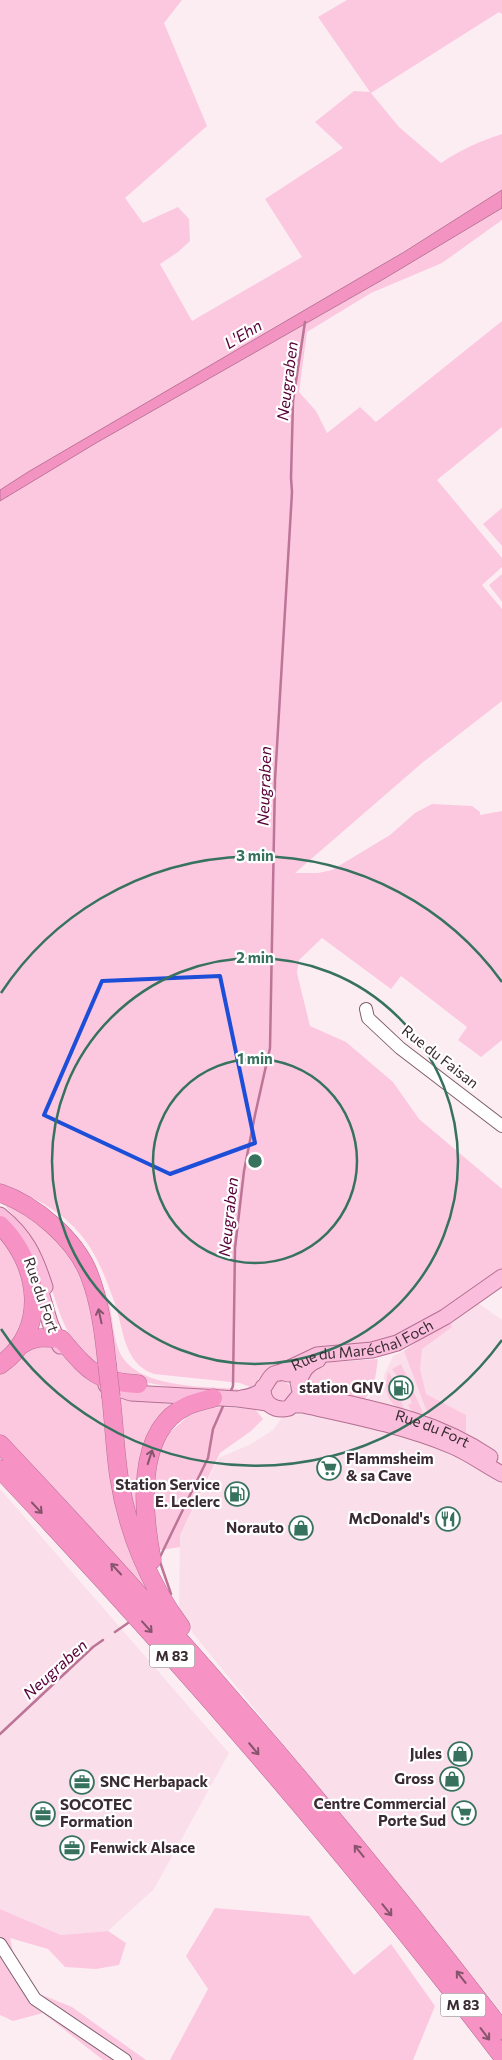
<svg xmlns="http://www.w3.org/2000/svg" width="502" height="2060" viewBox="0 0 502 2060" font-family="Commissioner,sans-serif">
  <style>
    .built { fill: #fadeea }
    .green { fill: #fcc8e0 }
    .water { fill: #f393c2; stroke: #bc7497 }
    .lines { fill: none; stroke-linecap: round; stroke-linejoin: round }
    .stream { stroke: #bc7497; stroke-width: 2.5 }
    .minor-casing { stroke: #7e5e6d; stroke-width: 14 }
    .major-casing { stroke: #b56e91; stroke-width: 17 }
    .highway-casing { stroke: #b56e91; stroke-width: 19 }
    .minor { stroke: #fff; stroke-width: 12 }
    .major { stroke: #fabedc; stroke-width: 15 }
    .highway { stroke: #f792c4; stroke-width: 18 }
    .highway-bridge-casing { stroke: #b56e91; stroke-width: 19; stroke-linecap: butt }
    .highway-bridge { stroke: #f792c4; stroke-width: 18 }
    .oneway { stroke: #86556d }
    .marked { fill: none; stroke: #1d4ed8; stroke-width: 4; stroke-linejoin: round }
    .ring { fill: none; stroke: #36725e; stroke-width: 2.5 }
    .labels { text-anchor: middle; stroke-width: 4.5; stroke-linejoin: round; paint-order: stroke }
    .shield { fill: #fff; stroke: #766b70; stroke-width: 1 }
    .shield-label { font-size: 14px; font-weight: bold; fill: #3b2c33 }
    .street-label { font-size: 15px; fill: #3b2c33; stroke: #fff }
    .poi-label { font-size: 15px; font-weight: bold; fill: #3b2c33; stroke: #fff; text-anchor: end }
    .water-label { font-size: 16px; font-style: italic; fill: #580138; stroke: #fff }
    .centre { fill: #36725e; stroke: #fff; stroke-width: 2.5 }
    .ring-label { font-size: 15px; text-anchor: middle; font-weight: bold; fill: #36725e; stroke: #fff; stroke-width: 4.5; stroke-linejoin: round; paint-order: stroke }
  </style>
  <rect width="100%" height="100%" fill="#fcedf3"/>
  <path class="built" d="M 474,1300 L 502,1320 L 502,2013 L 179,1616 L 180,1535 L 219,1458 L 251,1444 L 273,1430 L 283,1416 L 311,1413 L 368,1399 L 373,1391 L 383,1390 L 384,1375 L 393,1356 L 404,1351 Z
    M 0,1489 L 229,1753 L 154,1889 L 108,1931 L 61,1935 L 0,1909 Z"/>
  <path class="green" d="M 0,0 L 182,0 L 164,23 L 207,126 L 125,198 L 143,223 L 178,207 L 189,219 L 190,241 L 178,252 L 160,264 L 192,321 L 302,257 L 265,199 L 343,148 L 315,122 L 354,91 L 370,92 L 318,17 L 347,0 L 502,0 L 502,14 L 499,12 L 371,93 L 399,127 L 441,163 C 460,150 480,141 502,134 L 502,190 C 385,264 267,335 147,404 C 98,433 48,459 0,490 Z
    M 502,208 L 502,220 L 442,263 L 371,293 L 307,332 L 299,392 L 316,411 L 327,433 L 360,407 L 376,422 L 502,321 L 502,427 L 437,480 L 502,558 L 502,567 L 482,585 L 502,609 L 502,701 L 422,763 L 295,873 L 318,873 L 332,870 L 390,835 L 415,813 L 432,804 L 472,806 L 480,812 L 480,815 L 502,811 L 502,1040 L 481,1057 L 458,1040 L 467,1027 L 401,976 L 391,989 L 322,938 L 299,960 L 297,973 L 310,1026 L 346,1042 L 393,1082 L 419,1119 L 502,1189 L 502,1272 L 401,1338 L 274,1368 L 258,1379 L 255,1389 L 240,1383 L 154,1374 C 123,1363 124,1330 115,1304 C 107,1281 97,1254 81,1235 C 61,1210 30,1195 0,1184 L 0,501 L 96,443 L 382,280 Z
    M 502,508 L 502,546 L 483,524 Z
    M 502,574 L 502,602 L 489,585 Z
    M 11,1202 L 62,1243 L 89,1287 L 103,1366 C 58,1346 57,1290 38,1251 C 30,1233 19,1221 6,1207 Z
    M 0,1233 L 14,1250 L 23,1279 L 25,1311 L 20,1338 L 0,1357 Z
    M 88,1254 C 96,1270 104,1286 109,1303 C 113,1318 113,1334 118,1348 C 132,1389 202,1386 238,1389 L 240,1393 C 199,1390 151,1389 114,1371 L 106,1317 Z
    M 449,1320 L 452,1327 L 422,1349 L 420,1369 L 426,1394 L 466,1415 L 466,1433 L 429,1417 L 404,1351 Z
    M 44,1343 L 56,1348 L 74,1368 L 102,1387 L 151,1588 L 144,1588 L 0,1435 L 0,1372 L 31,1346 Z
    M 378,1359 C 375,1377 376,1394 358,1403 L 306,1387 L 304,1375 L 318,1363 Z
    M 401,1364 L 425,1417 L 413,1413 L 408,1405 L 412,1403 L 409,1396 L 405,1396 L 403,1391 L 410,1388 L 405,1375 L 398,1378 L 392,1369 Z
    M 388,1372 L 391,1376 L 405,1411 C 386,1405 384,1388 388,1372 Z
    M271 1391a10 10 0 1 1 20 0a10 10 0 1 1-20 0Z
    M 118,1399 L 174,1404 L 164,1415 L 142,1530 L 132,1516 Z
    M 221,1407 L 255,1409 L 263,1419 L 251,1431 L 220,1453 L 180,1535 L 180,1547 L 155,1551 L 150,1514 L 157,1451 L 168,1434 L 186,1418 L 201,1409 Z
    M 215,1908 L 309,1916 L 354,1975 L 391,1944 L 435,2006 L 413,2060 L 170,2060 L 208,1989 L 186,1956 Z
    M 0,1909 L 61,1935 L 108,1931 L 126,1943 L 119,1965 L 96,1969 L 65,1967 L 48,1949 L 10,1938 L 20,1986 L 72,2007 L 146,2060 L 103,2060 L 43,2013 L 13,2021 L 0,2015 Z"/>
  <path class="water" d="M 502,190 L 502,208 L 382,280 L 96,443 L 0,501 L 0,490 L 28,472 L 404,252 Z"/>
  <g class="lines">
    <path class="stream" d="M 230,1393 L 233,1386 L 235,1248 L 244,1171 L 255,1115 L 270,1048 L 275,780 L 292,492 L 291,478 L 293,401 L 305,322
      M 168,1596 L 171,1594 L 159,1559 L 208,1458 L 213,1429 L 224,1404
      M 115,1632 L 128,1623
      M 0,1734 L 93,1647 L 103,1640"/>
    <g class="minor-casing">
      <path id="minor" d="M 366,1009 L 368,1018 L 400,1048 L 502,1126
        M 0,1944 L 35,1999 L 125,2060"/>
    </g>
    <g class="major-casing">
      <g id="major">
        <path d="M 0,1215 C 26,1236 35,1256 45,1287"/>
        <path d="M 37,1279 L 50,1323 L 60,1346"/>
        <path id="s1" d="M 279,1373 L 317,1355 L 372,1350 L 397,1343 L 445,1317 L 502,1277"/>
        <path d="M 298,1383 C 303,1372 306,1364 318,1360"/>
        <path d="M 106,1385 L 131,1393 L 238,1399 L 267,1403"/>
        <path d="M 263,1387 C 262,1403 274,1412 289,1408 L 298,1397"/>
        <path id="s2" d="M 299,1388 L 311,1395 C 377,1410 433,1419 490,1457"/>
        <path d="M 242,1398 C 248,1397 256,1395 261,1391 C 270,1382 269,1368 288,1374"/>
        <path d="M 294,1405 L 303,1405 C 353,1416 404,1426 452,1446 C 469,1453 485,1465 502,1474"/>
      </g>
    </g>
    <g class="highway-casing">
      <path id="highway" d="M 0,1193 C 35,1205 75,1239 89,1274 C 100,1302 104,1334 107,1364
        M 0,1225 C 39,1263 50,1330 0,1365
        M 21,1345 C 35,1336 45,1337 61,1339 C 87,1369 95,1382 138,1384
        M 111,1397 C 114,1423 115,1450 119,1477 C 127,1530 149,1584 181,1627
        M 0,1444 C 177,1631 345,1826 502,2030
        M 0,1469 C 177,1657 346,1851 502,2056
        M 152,1560 C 143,1514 134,1430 187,1406 C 195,1402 205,1400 213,1398"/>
    </g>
    <use href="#minor" class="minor"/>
    <use href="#major" class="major"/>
    <use href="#highway" class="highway"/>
    <g class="highway-bridge-casing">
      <path id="highway-bridge" d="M 107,1364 L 111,1397"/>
    </g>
    <use href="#highway-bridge" class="highway-bridge"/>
  </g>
  <defs><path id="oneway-shaft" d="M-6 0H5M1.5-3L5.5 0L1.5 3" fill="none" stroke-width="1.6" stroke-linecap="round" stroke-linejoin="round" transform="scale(1.25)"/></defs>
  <g class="oneway">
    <use href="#oneway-shaft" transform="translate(100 1316) rotate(-102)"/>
    <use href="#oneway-shaft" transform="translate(150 1457) rotate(-72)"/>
    <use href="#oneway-shaft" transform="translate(37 1508) rotate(47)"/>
    <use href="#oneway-shaft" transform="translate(116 1569) rotate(-133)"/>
    <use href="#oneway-shaft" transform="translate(147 1627) rotate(48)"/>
    <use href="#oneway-shaft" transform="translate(254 1749) rotate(50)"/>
    <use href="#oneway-shaft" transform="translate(359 1851) rotate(-129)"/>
    <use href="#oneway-shaft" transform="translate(387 1910) rotate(51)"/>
    <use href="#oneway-shaft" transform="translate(461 1977) rotate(-128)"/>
    <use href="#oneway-shaft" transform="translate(485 2034) rotate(53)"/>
  </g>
  <path class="marked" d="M 220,976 L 255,1143 L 170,1174 L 44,1115 L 102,981 Z"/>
  <g class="ring">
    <circle cx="255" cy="1161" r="102"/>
    <circle cx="255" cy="1161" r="203"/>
    <path d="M502 1340A305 305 0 0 1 1 1329M1 993A305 305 0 0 1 502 982"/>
  </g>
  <defs>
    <g id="fuel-ring" transform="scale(1.25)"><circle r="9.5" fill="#fff" stroke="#36725e" stroke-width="1.5"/><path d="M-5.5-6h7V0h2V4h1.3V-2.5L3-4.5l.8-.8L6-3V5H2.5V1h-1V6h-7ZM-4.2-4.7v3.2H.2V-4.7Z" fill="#36725e"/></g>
    <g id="supermarket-ring" transform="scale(1.25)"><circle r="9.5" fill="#fff" stroke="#36725e" stroke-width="1.5"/><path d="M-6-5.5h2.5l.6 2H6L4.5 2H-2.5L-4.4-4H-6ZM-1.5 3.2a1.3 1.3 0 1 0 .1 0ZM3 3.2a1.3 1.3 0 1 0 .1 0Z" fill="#36725e"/></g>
    <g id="restaurant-ring" transform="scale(1.25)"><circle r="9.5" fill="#fff" stroke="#36725e" stroke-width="1.5"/><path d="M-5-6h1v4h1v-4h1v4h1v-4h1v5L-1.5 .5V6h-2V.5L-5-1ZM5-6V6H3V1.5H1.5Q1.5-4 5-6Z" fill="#36725e"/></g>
    <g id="shop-ring" transform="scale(1.25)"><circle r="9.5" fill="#fff" stroke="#36725e" stroke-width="1.5"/><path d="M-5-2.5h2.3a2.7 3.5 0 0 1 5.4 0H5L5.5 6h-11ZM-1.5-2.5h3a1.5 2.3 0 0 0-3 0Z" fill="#36725e"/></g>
    <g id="office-ring" transform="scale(1.25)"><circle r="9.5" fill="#fff" stroke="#36725e" stroke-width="1.5"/><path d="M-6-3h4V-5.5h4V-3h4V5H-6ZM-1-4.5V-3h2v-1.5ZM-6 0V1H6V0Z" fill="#36725e"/></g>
  </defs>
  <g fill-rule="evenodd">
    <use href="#fuel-ring" x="401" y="1388"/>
    <use href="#supermarket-ring" x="329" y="1468"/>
    <use href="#fuel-ring" x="237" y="1494"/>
    <use href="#restaurant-ring" x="448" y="1519"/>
    <use href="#shop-ring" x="301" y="1528"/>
    <use href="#shop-ring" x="460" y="1754"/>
    <use href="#shop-ring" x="452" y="1779"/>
    <use href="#office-ring" x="82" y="1782"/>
    <use href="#supermarket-ring" x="464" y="1813"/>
    <use href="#office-ring" x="43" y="1814"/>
    <use href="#office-ring" x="72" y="1848"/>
  </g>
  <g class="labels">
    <g class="shield">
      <rect x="149.5" y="1644.5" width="45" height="23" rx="4"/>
      <rect x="440.5" y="1993.5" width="45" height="23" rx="4"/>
    </g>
    <g class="shield-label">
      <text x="172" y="1661">M 83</text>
      <text x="463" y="2010">M 83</text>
    </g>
    <g class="street-label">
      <text transform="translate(440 1057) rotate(38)" y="5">Rue du Faisan</text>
      <text transform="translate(41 1295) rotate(71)" y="5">Rue du Fort</text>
      <text dy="5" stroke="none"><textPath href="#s1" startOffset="89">Rue du Maréchal Foch</textPath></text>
      <text dy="5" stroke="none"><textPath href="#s2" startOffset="140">Rue du Fort</textPath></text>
    </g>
    <g class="poi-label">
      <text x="384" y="1393">station GNV</text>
      <text x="346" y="1464" text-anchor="start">Flammsheim<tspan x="346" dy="17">&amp; sa Cave</tspan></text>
      <text x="220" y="1490">Station Service<tspan x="220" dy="17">E. Leclerc</tspan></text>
      <text x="430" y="1524">McDonald's</text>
      <text x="284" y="1533">Norauto</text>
      <text x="442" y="1759">Jules</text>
      <text x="434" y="1784">Gross</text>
      <text x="100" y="1787" text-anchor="start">SNC Herbapack</text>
      <text x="446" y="1809">Centre Commercial<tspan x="446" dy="17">Porte Sud</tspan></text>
      <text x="60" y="1810" text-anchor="start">SOCOTEC<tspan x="60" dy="17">Formation</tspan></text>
      <text x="90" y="1853" text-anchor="start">Fenwick Alsace</text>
    </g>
    <g class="water-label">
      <text transform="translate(243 334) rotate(-31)" y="6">L'Ehn</text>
      <text transform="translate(287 381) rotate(-83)" y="6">Neugraben</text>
      <text transform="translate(264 786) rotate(-88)" y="6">Neugraben</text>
      <text transform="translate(228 1217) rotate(-84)" y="6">Neugraben</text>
      <text transform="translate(55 1669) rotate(-42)" y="6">Neugraben</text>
    </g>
  </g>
  <circle cx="255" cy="1161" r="8" class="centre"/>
  <g class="ring-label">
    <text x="255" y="861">3 min</text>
    <text x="255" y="963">2 min</text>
    <text x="255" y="1064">1 min</text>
  </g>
</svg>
